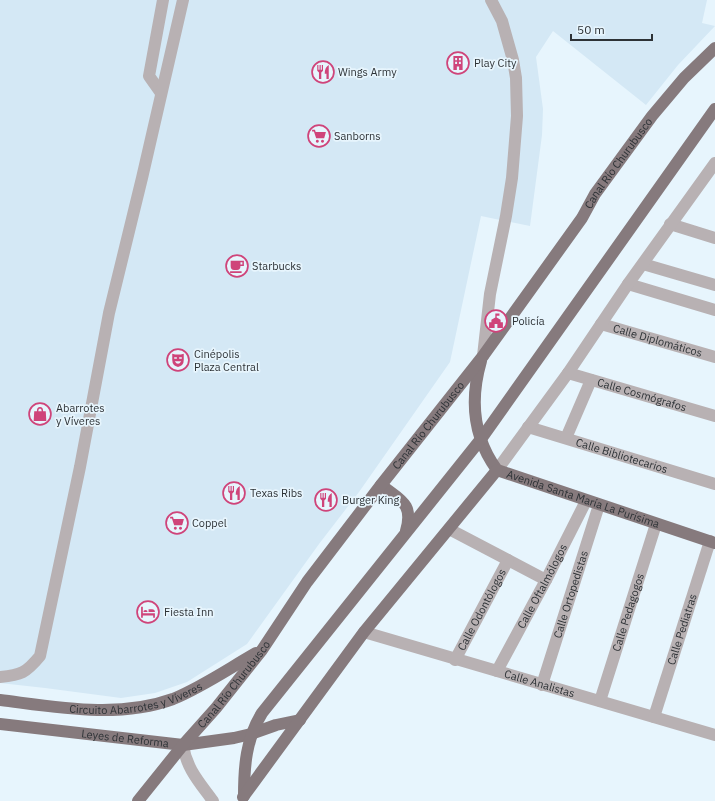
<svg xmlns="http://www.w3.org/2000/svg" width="715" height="801" viewBox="0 0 715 801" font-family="'IBM Plex Sans',sans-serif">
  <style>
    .built { fill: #d4e8f5 }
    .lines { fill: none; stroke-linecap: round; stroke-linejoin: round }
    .minor { stroke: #b8b1b3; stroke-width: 12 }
    .major { stroke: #867a7d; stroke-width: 12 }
    .labels { text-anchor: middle; stroke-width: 3.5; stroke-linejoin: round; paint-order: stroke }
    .poi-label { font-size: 11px; fill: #2d3236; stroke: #e7f5fd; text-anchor: start }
    .street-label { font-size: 11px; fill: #2d3236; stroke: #e7f5fd }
  </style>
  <rect width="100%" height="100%" fill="#e7f5fd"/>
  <path class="built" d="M 0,0 L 707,0 L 702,23 L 715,26 L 678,65 L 646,105 L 553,31 L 536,57 L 543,109 L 542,135 L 530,226 L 481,216 L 450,362 L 359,492 L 319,544 L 247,644 L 187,682 L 155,693 L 121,698 L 45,688 L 0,683 Z"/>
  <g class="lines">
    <g class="minor">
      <path d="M 161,93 L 149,76 L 163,0"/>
      <path d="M 670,224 L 715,238"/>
      <path d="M 643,264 L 715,285"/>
      <path d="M 628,284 L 715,310"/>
      <path id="s1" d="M 601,324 L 715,357"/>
      <path d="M 483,356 L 490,294 L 506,216 L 512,178 L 517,116 L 516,78 L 513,60 L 502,21 L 491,0"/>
      <path id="s2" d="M 568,373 L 715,416"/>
      <path id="s3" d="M 528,427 L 715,484"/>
      <path d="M 566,438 L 591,380"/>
      <path d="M 497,470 L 568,373 L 628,284 L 715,163"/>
      <path d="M 449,529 L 546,580"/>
      <path id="s4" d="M 364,632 L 715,735"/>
      <path id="s5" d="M 455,660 L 508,560"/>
      <path id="s6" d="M 497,671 L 546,580 L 586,501"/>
      <path d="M 0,677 C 21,675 26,673 40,656 L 80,467 L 109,313 L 142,178 L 183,0"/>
      <path id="s7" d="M 542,685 L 599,505"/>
      <path id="s8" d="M 600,701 L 656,524"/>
      <path id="s9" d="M 654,717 L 710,541"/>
      <path d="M 183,745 C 186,768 200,783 213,801"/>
    </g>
    <g class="major">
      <path id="s10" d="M 481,361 C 470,399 473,437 497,470 L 715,543"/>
      <path d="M 381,485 C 400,500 414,503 406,531"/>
      <path id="s11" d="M 0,700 C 56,707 118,719 173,699 C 202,687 228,669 256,653"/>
      <path id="s12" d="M 0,724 L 183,745 L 234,738 L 251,734 L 276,725 L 300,720"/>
      <path d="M 244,796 C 244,766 246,739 262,713 L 481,439 L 715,109"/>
      <path d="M 243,797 L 364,632 L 497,470"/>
      <path id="s13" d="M 138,801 L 183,745 L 216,708 L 262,650 L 307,582 L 381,485 L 483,356 L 582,218 L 595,194 L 652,116 L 684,78 L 715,48"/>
    </g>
  </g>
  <defs>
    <g id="building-ring" transform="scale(1.15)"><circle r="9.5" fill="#e7f5fd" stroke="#cf447a" stroke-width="1.5"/><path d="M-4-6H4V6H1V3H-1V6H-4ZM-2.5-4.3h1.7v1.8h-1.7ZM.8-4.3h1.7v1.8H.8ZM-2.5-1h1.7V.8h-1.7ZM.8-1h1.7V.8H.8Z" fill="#cf447a"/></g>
    <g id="restaurant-ring" transform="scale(1.15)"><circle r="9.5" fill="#e7f5fd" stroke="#cf447a" stroke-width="1.5"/><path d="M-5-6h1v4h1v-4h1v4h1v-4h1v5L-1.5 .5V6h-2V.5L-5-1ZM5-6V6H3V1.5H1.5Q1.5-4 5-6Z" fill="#cf447a"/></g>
    <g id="supermarket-ring" transform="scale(1.15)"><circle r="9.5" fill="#e7f5fd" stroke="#cf447a" stroke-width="1.5"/><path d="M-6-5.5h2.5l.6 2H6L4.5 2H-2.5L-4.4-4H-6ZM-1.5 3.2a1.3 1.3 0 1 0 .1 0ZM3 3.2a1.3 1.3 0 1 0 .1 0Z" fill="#cf447a"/></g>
    <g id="cafe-ring" transform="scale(1.15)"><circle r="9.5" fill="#e7f5fd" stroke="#cf447a" stroke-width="1.5"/><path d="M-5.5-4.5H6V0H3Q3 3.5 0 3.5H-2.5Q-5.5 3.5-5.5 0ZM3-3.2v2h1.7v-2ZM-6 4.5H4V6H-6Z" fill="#cf447a"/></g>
    <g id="civic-ring" transform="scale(1.15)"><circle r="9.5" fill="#e7f5fd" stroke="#cf447a" stroke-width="1.5"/><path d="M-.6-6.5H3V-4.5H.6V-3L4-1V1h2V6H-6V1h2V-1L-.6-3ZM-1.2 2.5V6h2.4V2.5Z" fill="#cf447a"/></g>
    <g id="theatre-ring" transform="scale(1.15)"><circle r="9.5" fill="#e7f5fd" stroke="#cf447a" stroke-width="1.5"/><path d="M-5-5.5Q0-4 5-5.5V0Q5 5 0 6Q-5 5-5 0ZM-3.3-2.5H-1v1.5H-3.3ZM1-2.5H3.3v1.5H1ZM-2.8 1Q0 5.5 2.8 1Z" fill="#cf447a"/></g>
    <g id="shop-ring" transform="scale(1.15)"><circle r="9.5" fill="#e7f5fd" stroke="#cf447a" stroke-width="1.5"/><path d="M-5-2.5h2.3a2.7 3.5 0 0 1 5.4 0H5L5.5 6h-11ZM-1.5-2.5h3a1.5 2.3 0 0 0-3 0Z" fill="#cf447a"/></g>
    <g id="hotel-ring" transform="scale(1.15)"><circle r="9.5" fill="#e7f5fd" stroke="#cf447a" stroke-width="1.5"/><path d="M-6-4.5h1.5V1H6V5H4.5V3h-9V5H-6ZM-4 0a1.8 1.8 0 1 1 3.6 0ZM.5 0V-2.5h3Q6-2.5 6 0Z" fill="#cf447a"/></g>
  </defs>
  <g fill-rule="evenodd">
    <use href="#building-ring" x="458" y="63"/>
    <use href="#restaurant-ring" x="323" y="72"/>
    <use href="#supermarket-ring" x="319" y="136"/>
    <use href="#cafe-ring" x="237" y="266"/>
    <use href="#civic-ring" x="496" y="321"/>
    <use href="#theatre-ring" x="178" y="360"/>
    <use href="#shop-ring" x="40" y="414"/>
    <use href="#restaurant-ring" x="234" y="493"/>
    <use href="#restaurant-ring" x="326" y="500"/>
    <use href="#supermarket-ring" x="177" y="523"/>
    <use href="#hotel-ring" x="148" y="612"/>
  </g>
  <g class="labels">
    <g class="poi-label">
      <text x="474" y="67">Play City</text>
      <text x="338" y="76">Wings Army</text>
      <text x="334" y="140">Sanborns</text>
      <text x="252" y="270">Starbucks</text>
      <text x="512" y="325">Policía</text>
      <text x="194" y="358">Cinépolis<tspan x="194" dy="13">Plaza Central</tspan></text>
      <text x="56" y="412">Abarrotes<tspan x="56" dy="13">y Víveres</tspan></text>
      <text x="250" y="497">Texas Ribs</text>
      <text x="342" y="504">Burger King</text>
      <text x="192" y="527">Coppel</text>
      <text x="164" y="616">Fiesta Inn</text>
    </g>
    <g class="street-label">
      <text dy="4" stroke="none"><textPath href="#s13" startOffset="799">Canal Río Churubusco</textPath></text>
      <text dy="4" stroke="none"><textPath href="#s1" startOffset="59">Calle Diplomáticos</textPath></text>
      <text dy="4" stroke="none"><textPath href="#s2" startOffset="77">Calle Cosmógrafos</textPath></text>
      <text dy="4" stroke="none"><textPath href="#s13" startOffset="475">Canal Río Churubusco</textPath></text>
      <text dy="4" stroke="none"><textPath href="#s3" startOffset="98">Calle Bibliotecarios</textPath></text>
      <text dy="4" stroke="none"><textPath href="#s10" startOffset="205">Avenida Santa María La Purísima</textPath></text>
      <text dy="4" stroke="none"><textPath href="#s6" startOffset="96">Calle Oftalmólogos</textPath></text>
      <text dy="4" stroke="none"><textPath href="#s7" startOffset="95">Calle Ortopedistas</textPath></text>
      <text dy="4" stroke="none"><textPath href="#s5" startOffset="57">Calle Odontólogos</textPath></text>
      <text dy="4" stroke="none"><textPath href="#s8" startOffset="93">Calle Pedagogos</textPath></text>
      <text dy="4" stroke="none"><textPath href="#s9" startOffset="92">Calle Pediatras</textPath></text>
      <text dy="4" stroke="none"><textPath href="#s13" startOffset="151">Canal Río Churubusco</textPath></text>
      <text dy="4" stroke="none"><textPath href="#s4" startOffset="183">Calle Analistas</textPath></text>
      <text dy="4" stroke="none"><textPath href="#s11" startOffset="138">Circuito Abarrotes y Víveres</textPath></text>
      <text dy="4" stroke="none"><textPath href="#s12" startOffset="126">Leyes de Reforma</textPath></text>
    </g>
  </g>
  <path d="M571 34v6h81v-6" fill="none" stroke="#2d3236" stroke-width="2"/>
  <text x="577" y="34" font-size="12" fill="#2d3236" stroke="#e7f5fd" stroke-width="3" paint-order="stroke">50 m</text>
</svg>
